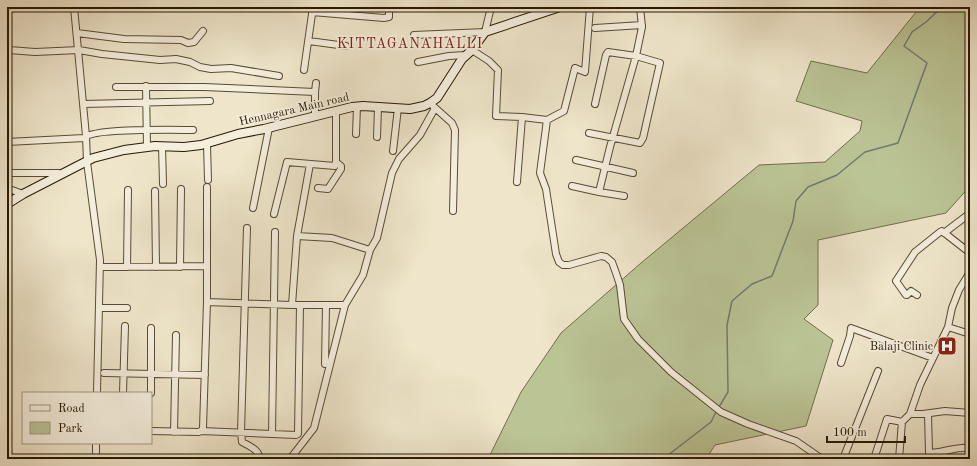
<svg xmlns="http://www.w3.org/2000/svg" width="977" height="466" viewBox="0 0 977 466" font-family="'Old Standard TT',serif">
  <style>
    .green { fill: #bbc495; stroke: #726e4c }
    .lines { fill: none; stroke-linecap: round; stroke-linejoin: round }
    .stream { stroke: #6f7b74; stroke-width: 1.5 }
    .street-casing { stroke: #5a4b34; stroke-width: 8 }
    .secondary-casing { stroke: #291802; stroke-width: 10 }
    .street { stroke: #f4eedd; stroke-width: 6 }
    .secondary { stroke: #f4eedd; stroke-width: 8 }
    .labels { text-anchor: middle; stroke-width: 3.5; stroke-linejoin: round; paint-order: stroke }
    .street-label { font-size: 12px; fill: #291802; stroke: #f4eedd }
    .poi-label { font-size: 12px; fill: #291802; stroke: #f4eedd; text-anchor: end }
    .quarter-label { font-size: 14px; letter-spacing: 1px; fill: #7a1f14; stroke: #f4eedd }
  </style>
  <rect width="100%" height="100%" fill="#eee5ca"/>
  <filter id="stains"><feTurbulence type="fractalNoise" baseFrequency=".005" numOctaves="4"/><feColorMatrix values="0 0 0 0 .2 0 0 0 0 .09 0 0 0 0 .02 0 0 0 .5 -.17"/></filter>
  <radialGradient id="worn" r=".72"><stop offset=".6" stop-color="#630" stop-opacity="0"/><stop offset="1" stop-color="#630" stop-opacity=".3"/></radialGradient>
  <path class="green" d="M 920,7 L 970,7 L 970,186 L 946,213 L 818,240 L 818,305 L 804,319 L 833,340 L 806,426 L 715,445 L 706,459 L 488,459 L 521,392 L 561,333 L 641,263 L 759,165 L 825,162 L 860,131 L 862,121 L 796,101 L 811,61 L 867,73 Z"/>
  <g class="lines">
    <path class="stream" d="M 719,407 L 728,392 L 727,325 L 732,301 L 752,284 L 772,276 L 793,221 L 796,201 L 808,187 L 837,175 L 865,152 L 898,143 L 927,63 L 904,46 L 912,32 L 926,22 L 942,7
      M 663,459 L 711,422 L 717,410"/>
    <g class="street-casing">
      <path id="street" d="M 74,7 L 86,136 L 87,162 L 100,260 L 97,393
        M 312,12 L 384,18 L 389,17 L 389,7
        M 595,28 L 642,25
        M 77,33 L 124,39 L 181,40 L 188,43 L 194,42 L 203,31
        M 414,35 L 485,32 L 491,7
        M 309,41 L 346,46
        M 9,50 L 35,52 L 79,50 L 102,54 L 160,60 L 176,59 L 190,62 L 200,67 L 211,69 L 231,68 L 279,76
        M 472,50 L 489,61 L 498,70 L 496,116 L 522,117
        M 418,62 L 449,56 L 466,55
        M 304,70 L 313,7
        M 146,86 L 147,147
        M 116,87 L 204,87 L 315,92 L 315,116
        M 315,92 L 316,83
        M 83,104 L 210,101
        M 433,106 L 452,123 L 455,130 L 453,211
        M 547,120 L 540,173 L 546,189 L 556,254 L 559,262 L 563,265 L 569,265 L 601,256 L 606,257 L 612,262 L 616,273 L 620,285 L 624,319 L 638,339 L 671,372 L 721,412 L 748,424 L 796,441 L 822,459
        M 589,133 L 640,143 L 643,138 L 660,63 L 636,56 L 608,52 L 606,55 L 595,104
        M 356,134 L 357,106
        M 377,137 L 378,107
        M 7,142 L 84,138 C 92,128 176,130 193,130
        M 207,144 L 208,180
        M 162,146 L 163,184
        M 393,151 L 398,108
        M 576,160 L 633,173
        M 7,173 L 58,173 L 63,174
        M 517,182 L 522,117 L 547,120 L 564,111 L 575,68 L 585,72 L 590,7
        M 572,186 L 599,192 L 624,196
        M 318,188 L 328,189 L 341,169 L 341,166 L 336,162
        M 7,191 L 12,190 L 23,194
        M 155,191 L 156,267
        M 599,192 L 610,147 L 636,56 L 642,27 L 640,7
        M 253,208 L 269,128
        M 274,214 L 287,162 L 335,166 L 336,162 L 336,112
        M 247,228 L 241,432 L 242,442 C 251,447 258,449 260,459
        M 944,233 L 969,214
        M 297,236 L 332,238 L 370,250
        M 100,267 L 207,266
        M 127,267 L 128,190
        M 180,267 L 181,189
        M 917,295 L 911,291 L 907,295 L 906,295 L 896,281 L 915,252 L 940,232 L 942,231 L 970,253
        M 207,302 L 292,305 L 345,305
        M 292,305 L 297,236 L 310,164
        M 99,308 L 127,308
        M 948,327 L 970,334
        M 841,363 L 850,336 L 851,328 L 933,358
        M 325,364 L 326,305
        M 104,373 L 205,375
        M 123,393 L 125,326
        M 151,393 L 151,328
        M 910,414 L 923,414 L 945,411 L 970,413
        M 928,414 L 929,453 C 943,453 957,446 970,448
        M 151,431 L 199,432 L 202,430 L 203,428 L 207,302 L 207,187
        M 201,431 L 296,435 L 298,434 L 300,305
        M 174,432 L 176,335
        M 272,434 L 275,232
        M 96,443 L 96,459
        M 290,459 L 314,428 L 345,305 L 363,275 L 370,250 L 377,238 L 392,173 L 399,159 L 420,135 L 435,108
        M 843,459 L 878,371
        M 874,459 L 887,419 L 902,422
        M 899,459 L 902,422 L 910,414 L 920,385 L 948,327 L 952,308 L 959,290 L 970,272"/>
    </g>
    <g class="secondary-casing">
      <path id="secondary" d="M 7,204 L 23,194 L 93,158 L 124,150 L 155,146 L 184,147 L 201,145 L 238,134 L 264,129 L 352,107 L 363,106 L 410,109 L 424,106 L 430,103 L 437,98 L 462,59 L 472,50 L 485,32 L 560,7"/>
    </g>
    <use href="#street" class="street"/>
    <use href="#secondary" class="secondary"/>
  </g>
  <defs>
    <g id="hospital-square" transform="scale(1)"><rect x="-9" y="-9" width="18" height="18" rx="4" fill="#8f2418" stroke="#f4eedd"/><path d="M-5-5h3v3.5h4V-5h3V5h-3V1.5h-4V5h-3Z" fill="#fff"/></g>
  </defs>
  <g fill-rule="evenodd">
    <use href="#hospital-square" x="947" y="346"/>
  </g>
  <g class="labels">
    <g class="street-label">
      <text transform="translate(294 109) rotate(-13)" y="4">Hennagara Main road</text>
    </g>
    <g class="poi-label">
      <text x="933" y="350">Balaji Clinic</text>
    </g>
    <g class="quarter-label">
      <text x="410" y="48">KITTAGANAHALLI</text>
    </g>
  </g>
  <rect width="977" height="466" fill="none" stroke="#eee5ca" stroke-width="24"/>
  <rect x="8" y="8" width="961" height="450" fill="none" stroke="#291802" stroke-width="2"/>
  <rect x="12" y="12" width="953" height="442" fill="none" stroke="#291802"/>
  <rect x="22" y="392" width="130" height="52" fill="#f4eedd" stroke="#a39885"/>
  <rect x="30" y="405" width="20" height="6" fill="#f4eedd" stroke="#a39885"/>
  <text x="58" y="412" font-size="12" fill="#291802">Road</text>
  <rect x="30" y="422" width="20" height="12" fill="#bbc495" stroke="#a39885"/>
  <text x="58" y="432" font-size="12" fill="#291802">Park</text>
  <path d="M827 436v6h78v-6" fill="none" stroke="#291802" stroke-width="2"/>
  <text x="833" y="436" font-size="12" fill="#291802" stroke="#f4eedd" stroke-width="3" paint-order="stroke">100 m</text>
  <rect width="100%" height="100%" filter="url(#stains)"/>
  <rect width="100%" height="100%" fill="url(#worn)"/>
</svg>
